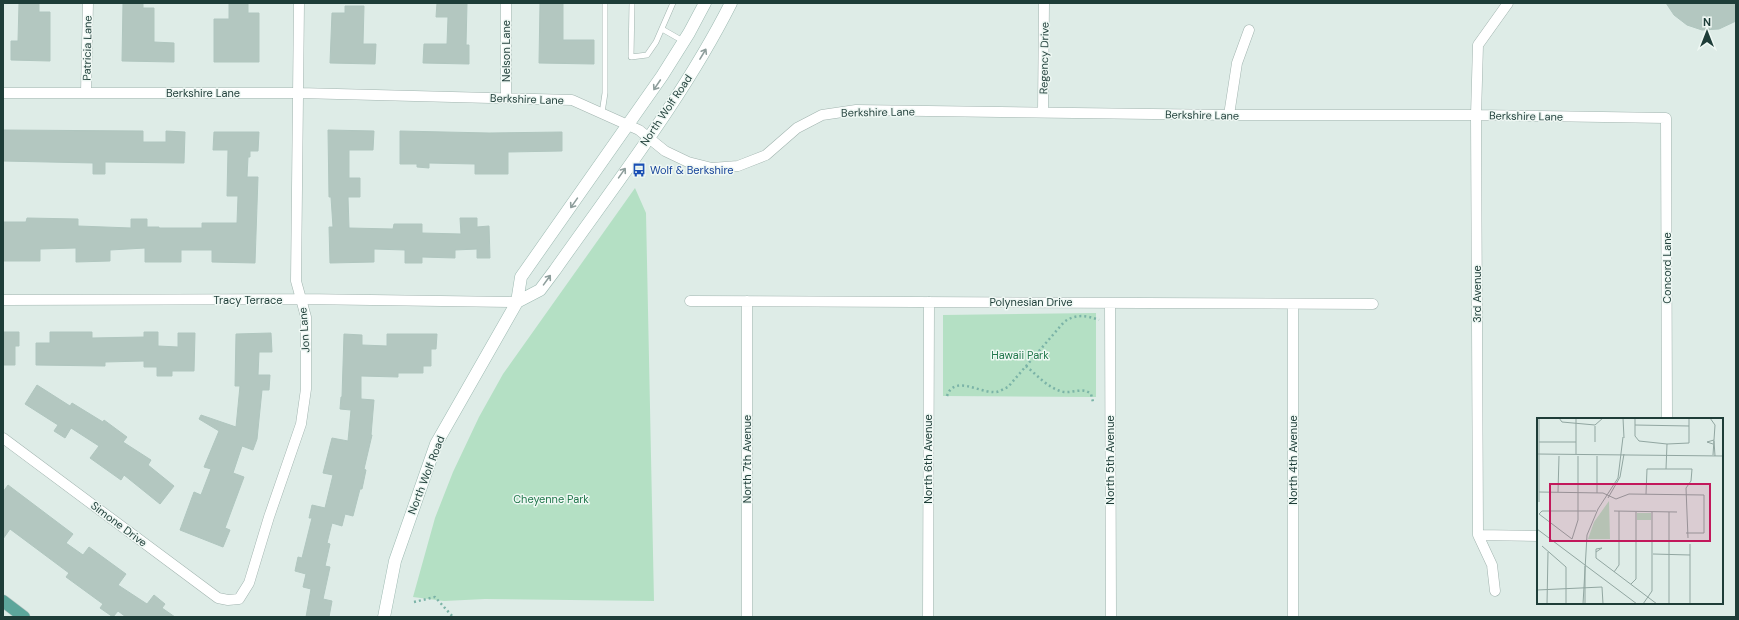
<svg xmlns="http://www.w3.org/2000/svg" width="1739" height="620" viewBox="0 0 1739 620" font-family="'DM Sans',sans-serif">
  <style>
    .green { fill: #b4e0c4 }
    .building { fill: #b3c7c0; stroke: #b0c6bf }
    .lines { fill: none; stroke-linecap: round; stroke-linejoin: round }
    .service-casing { stroke: #a1b4af; stroke-width: 6 }
    .minor-casing { stroke: #a1b4af; stroke-width: 11 }
    .secondary-casing { stroke: #9cb9b1; stroke-width: 13 }
    .primary-casing { stroke: #c0c9c7; stroke-width: 13 }
    .path { stroke: #7bb3a7; stroke-width: 2.5; stroke-dasharray: 2 3; stroke-linecap: butt }
    .service { stroke: #fff; stroke-width: 5 }
    .minor { stroke: #fff; stroke-width: 10 }
    .secondary { stroke: #fff; stroke-width: 12 }
    .primary { stroke: #5da69b; stroke-width: 12 }
    .oneway { stroke: #8e9e9c }
    .labels { text-anchor: middle; stroke-width: 3; stroke-linejoin: round; paint-order: stroke }
    .street-label { font-size: 11px; fill: #1e3d38; stroke: #eff8f4 }
    .transit-label { font-size: 11px; fill: #164399; stroke: #eff8f4; text-anchor: start }
    .park-label { font-size: 11px; fill: #23784d; stroke: #eff8f4 }
    .inset-road { fill: none; stroke: #91a6a1; stroke-width: 1 }
    .view { fill: #c2185b; fill-opacity: 0.15; stroke: #c2185b; stroke-width: 2 }
    .inset-edge { fill: none; stroke: #1e3d38; stroke-width: 2 }
  </style>
  <rect width="100%" height="100%" fill="#deece7"/>
  <path class="green" d="M 635,188 L 646,213 L 654,601 L 485,599 L 444,601 L 413,597 L 435,518 L 453,472 L 479,417 L 503,374 Z
    M 1096,313 L 1096,397 L 943,396 L 943,315 Z"/>
  <path class="building" d="M 19,3 L 39,3 L 39,12 L 50,12 L 50,61 L 11,60 L 11,41 L 18,41 Z
    M 123,3 L 143,3 L 143,8 L 154,8 L 154,42 L 174,43 L 174,62 L 122,61 Z
    M 229,3 L 248,3 L 248,13 L 259,13 L 259,62 L 214,62 L 214,19 L 229,19 Z
    M 437,3 L 467,3 L 466,45 L 469,45 L 469,64 L 423,63 L 424,44 L 447,44 L 448,17 L 436,17 Z
    M 540,3 L 563,3 L 563,40 L 594,40 L 594,64 L 539,63 Z
    M 1666,3 L 1736,3 L 1736,21 L 1719,29 L 1702,30 L 1687,25 L 1674,15 Z
    M 345,6 L 364,6 L 363,44 L 376,44 L 375,64 L 330,63 L 332,13 L 345,13 Z
    M 3,130 L 143,131 L 143,142 L 166,142 L 166,131 L 185,132 L 184,163 L 105,162 L 105,174 L 93,174 L 93,163 L 3,161 Z
    M 328,130 L 374,131 L 373,150 L 349,150 L 349,178 L 360,178 L 360,197 L 348,197 L 349,228 L 393,229 L 394,224 L 422,224 L 422,233 L 461,234 L 460,218 L 477,218 L 477,227 L 489,226 L 490,258 L 477,258 L 477,249 L 455,250 L 455,258 L 422,257 L 422,263 L 405,263 L 405,250 L 374,249 L 374,262 L 330,263 L 329,227 L 333,227 L 331,197 L 329,197 Z
    M 400,131 L 489,133 L 562,132 L 562,151 L 508,152 L 508,174 L 475,174 L 475,164 L 429,163 L 429,168 L 417,167 L 417,164 L 400,164 Z
    M 214,132 L 259,132 L 258,151 L 250,151 L 250,157 L 248,157 L 247,177 L 258,177 L 255,263 L 212,262 L 212,250 L 181,250 L 181,262 L 145,262 L 145,248 L 110,250 L 110,261 L 76,262 L 76,248 L 40,249 L 40,261 L 3,261 L 3,222 L 26,222 L 27,218 L 78,219 L 78,226 L 131,228 L 131,219 L 147,219 L 147,227 L 159,227 L 159,228 L 202,228 L 202,223 L 237,223 L 238,196 L 227,196 L 228,150 L 213,150 Z
    M 4,332 L 19,332 L 19,346 L 15,346 L 15,365 L 3,365 Z
    M 50,332 L 92,332 L 92,338 L 144,337 L 144,332 L 158,332 L 158,346 L 178,347 L 178,333 L 195,333 L 194,371 L 172,371 L 172,376 L 157,376 L 157,367 L 144,367 L 144,361 L 105,362 L 105,366 L 36,365 L 36,343 L 50,343 Z
    M 271,333 L 272,352 L 259,352 L 258,375 L 270,375 L 269,390 L 262,390 L 257,439 L 253,450 L 242,446 L 233,473 L 244,477 L 225,528 L 230,530 L 223,547 L 180,530 L 194,492 L 201,495 L 211,469 L 204,467 L 219,431 L 199,419 L 201,415 L 236,427 L 240,386 L 235,386 L 236,334 Z
    M 344,334 L 362,335 L 362,345 L 387,346 L 387,334 L 437,334 L 436,349 L 431,349 L 431,366 L 423,366 L 423,373 L 398,373 L 398,377 L 361,376 L 361,399 L 374,400 L 371,435 L 372,435 L 364,469 L 366,470 L 362,489 L 360,489 L 353,516 L 345,514 L 342,526 L 332,523 L 327,543 L 330,544 L 325,566 L 330,567 L 323,599 L 332,601 L 329,617 L 306,617 L 311,589 L 303,587 L 306,574 L 295,571 L 298,557 L 302,558 L 312,518 L 309,518 L 312,505 L 325,508 L 333,475 L 323,473 L 332,438 L 348,441 L 351,410 L 340,409 L 341,397 L 342,397 Z
    M 37,385 L 70,406 L 72,403 L 103,422 L 104,420 L 127,437 L 123,442 L 151,460 L 148,465 L 174,486 L 160,504 L 124,475 L 121,480 L 90,458 L 99,446 L 71,428 L 65,438 L 54,431 L 58,425 L 25,404 Z
    M 8,485 L 73,534 L 66,543 L 83,555 L 89,547 L 126,574 L 118,585 L 147,604 L 154,595 L 165,604 L 162,608 L 175,617 L 126,617 L 118,611 L 113,617 L 100,608 L 103,604 L 66,577 L 69,573 L 10,529 L 3,539 L 3,492 Z"/>
  <g class="lines">
    <g class="service-casing">
      <path id="service" d="M 632,3 L 631,57 L 647,55 L 656,42 L 673,3
        M 662,29 L 683,41
        M 602,113 L 605,93 L 605,3"/>
    </g>
    <g class="minor-casing">
      <path id="minor" d="M 86,92 L 88,3
        M 3,93 L 299,93 L 572,100 L 639,130 L 665,151 L 688,162 L 712,168 L 738,166 L 766,155 L 797,128 L 822,115 L 856,110 L 1229,115 L 1476,115 L 1666,118 L 1667,419
        M 506,98 L 506,3
        M 1043,112 L 1044,3
        M 1229,115 L 1237,63 L 1249,30
        M 3,300 L 302,299 L 517,302
        M 690,301 L 1373,304
        M 1110,303 L 1111,617
        M 3,438 L 218,598 L 228,600 L 239,599 L 249,583 L 269,517 L 301,424 L 306,389 L 306,317 L 296,281 L 299,3
        M 1478,535 L 1538,536
        M 1495,591 L 1492,565 L 1478,535 L 1476,115 L 1478,45 L 1508,3
        M 747,617 L 747,301
        M 928,617 L 929,302
        M 1293,617 L 1293,304"/>
    </g>
    <g class="secondary-casing">
      <path id="secondary" d="M 517,302 L 540,290 L 555,270 C 616,183 683,98 731,3
        M 384,617 L 395,561 L 436,444 L 517,302 L 521,277 L 662,76 L 689,33 L 705,3"/>
    </g>
    <g class="primary-casing">
      <path id="primary" d="M 3,601 L 24,617"/>
    </g>
    <path class="path" d="M 1026,366 C 1038,376 1049,389 1064,392 C 1074,393 1083,387 1091,394 L 1093,402
      M 947,396 C 954,375 978,392 993,392 C 998,393 1003,389 1008,387 L 1064,322 C 1075,314 1086,315 1099,320
      M 414,602 L 435,597 L 453,617"/>
    <use href="#service" class="service"/>
    <use href="#minor" class="minor"/>
    <use href="#secondary" class="secondary"/>
    <use href="#primary" class="primary"/>
  </g>
  <defs><path id="oneway-shaft" d="M-6 0H5M1.5-3L5.5 0L1.5 3" fill="none" stroke-width="1.6" stroke-linecap="round" stroke-linejoin="round"/></defs>
  <g class="oneway">
    <use href="#oneway-shaft" transform="translate(703 54) rotate(-59)"/>
    <use href="#oneway-shaft" transform="translate(657 85) rotate(124)"/>
    <use href="#oneway-shaft" transform="translate(622 173) rotate(-55)"/>
    <use href="#oneway-shaft" transform="translate(574 203) rotate(125)"/>
    <use href="#oneway-shaft" transform="translate(547 280) rotate(-54)"/>
  </g>
  <defs>
    <g id="bus-bare" transform="scale(1.08)"><path d="M-5-6H5V4H4V6H2V4H-2V6H-4V4H-5ZM-3.5-4V0h7V-4ZM-3.5 1.2v1.5H-2V1.2ZM2 1.2v1.5H3.5V1.2Z" fill="#1a4fb4" stroke="#eff8f4" stroke-width="2.5" paint-order="stroke"/></g>
  </defs>
  <g fill-rule="evenodd">
    <use href="#bus-bare" x="639" y="170"/>
  </g>
  <g class="labels">
    <g class="street-label">
      <text transform="translate(87 48) rotate(-89)" y="4">Patricia Lane</text>
      <text transform="translate(506 51) rotate(-90)" y="4">Nelson Lane</text>
      <text transform="translate(1044 58) rotate(-89)" y="4">Regency Drive</text>
      <text x="203" y="97">Berkshire Lane</text>
      <text transform="translate(527 99) rotate(2)" y="4">Berkshire Lane</text>
      <text transform="translate(666 110) rotate(-56)" y="4">North Wolf Road</text>
      <text transform="translate(878 112) rotate(-1)" y="4">Berkshire Lane</text>
      <text transform="translate(1202 115) rotate(1)" y="4">Berkshire Lane</text>
      <text transform="translate(1526 116) rotate(1)" y="4">Berkshire Lane</text>
      <text transform="translate(1667 268) rotate(-90)" y="4">Concord Lane</text>
      <text transform="translate(1477 294) rotate(-90)" y="4">3rd Avenue</text>
      <text x="248" y="304">Tracy Terrace</text>
      <text x="1031" y="306">Polynesian Drive</text>
      <text transform="translate(304 330) rotate(-94)" y="4">Jon Lane</text>
      <text transform="translate(747 459) rotate(-90)" y="4">North 7th Avenue</text>
      <text transform="translate(928 459) rotate(-90)" y="4">North 6th Avenue</text>
      <text transform="translate(1110 460) rotate(-90)" y="4">North 5th Avenue</text>
      <text transform="translate(1293 460) rotate(-90)" y="4">North 4th Avenue</text>
      <text transform="translate(426 475) rotate(-69)" y="4">North Wolf Road</text>
      <text transform="translate(119 524) rotate(37)" y="4">Simone Drive</text>
    </g>
    <g class="transit-label">
      <text x="650" y="174">Wolf &amp; Berkshire</text>
    </g>
    <g class="park-label">
      <text x="1020" y="359">Hawaii Park</text>
      <text x="551" y="503">Cheyenne Park</text>
    </g>
  </g>
  <g transform="translate(1537 418)">
    <rect width="186" height="186" fill="#deece7"/>
    <path d="M 72,83 L 73,121 L 51,121 L 57,104 ZM 100,95 L 114,95 L 114,102 L 100,102 Z" fill="#b4e0c4"/>
    <path class="inset-road" d="M 22,0 L 25,4 L 58,7 L 66,0M 39,0 L 39,36M 86,0 L 87,20M 98,0 L 98,18 L 102,23 L 130,26 L 152,25 L 152,0M 173,0 L 178,7 L 176,37M 98,7 L 152,8M 177,23 L 178,38M 2,24 L 39,24M 58,24 L 58,8M 176,26 L 170,24 L 177,22M 0,36 L 186,38M 41,38 L 41,102 L 35,121 L 2,96 L 5,93 L 59,93M 129,51 L 130,26M 2,74 L 66,75 L 79,81 L 92,76 L 167,77 L 167,115 L 149,115M 21,74 L 22,38M 60,75 L 60,38M 109,76 L 110,51 L 155,51 L 154,63 L 149,70 L 151,120M 71,80 L 83,59 L 87,36M 2,84 L 2,0M 77,93 L 140,94M 0,111 L 100,186M 153,126 L 153,186M 5,128 L 29,149 L 29,186M 59,134 L 65,130 L 59,131 L 59,140 L 120,186M 116,136 L 153,137M 48,148 L 48,186M 77,154 L 82,147 L 82,93M 94,166 L 99,161 L 99,94M 0,172 L 65,169 L 66,186M 10,186 L 11,134M 46,186 L 50,117 L 61,91 L 81,60 L 86,19M 106,186 L 115,173 L 115,94M 132,186 L 132,94"/>
    <path class="view" d="M 13,66 L 173,66 L 173,123 L 13,123 Z"/>
    <rect width="186" height="186" class="inset-edge"/>
  </g>
  <rect width="1739" height="620" fill="none" stroke="#1e3d38" stroke-width="8"/>
  <g transform="translate(1707 32)" stroke="#eff8f4" stroke-width="3" paint-order="stroke">
  <path d="M0-3L7 15L0 10L-7 15Z" fill="#1e3d38"/>
  <text y="-6" font-size="11" font-weight="bold" text-anchor="middle" fill="#1e3d38">N</text>
  </g>
</svg>
